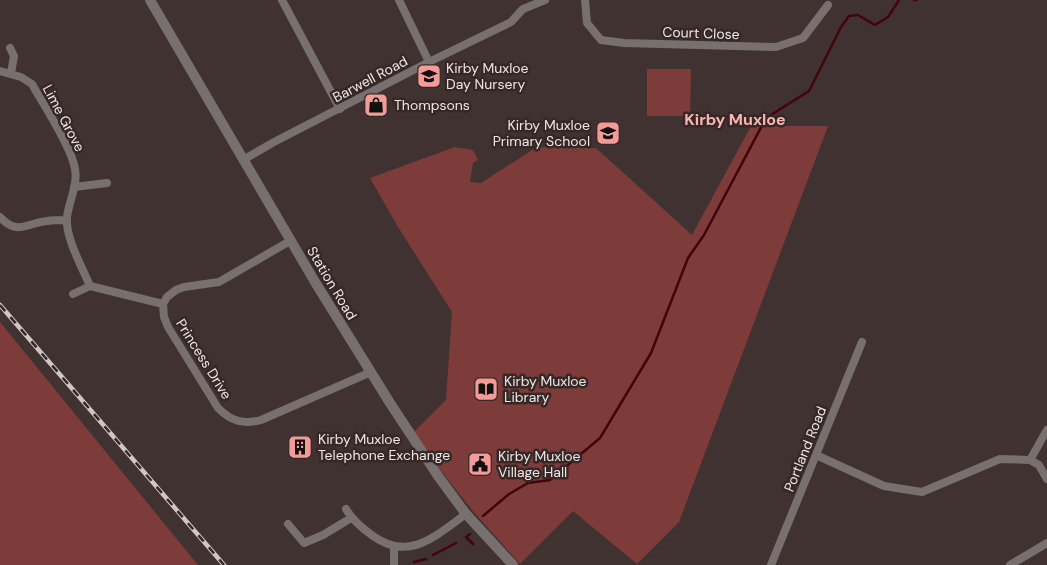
<svg xmlns="http://www.w3.org/2000/svg" width="1047" height="565" viewBox="0 0 1047 565" font-family="'DM Sans',sans-serif">
  <style>
    .green { fill: #7d3c3a }
    .lines { fill: none; stroke-linecap: round; stroke-linejoin: round }
    .stream { stroke: #440309; stroke-width: 2.5 }
    .minor { stroke: #77706f; stroke-width: 8 }
    .tertiary { stroke: #77706f; stroke-width: 10 }
    .rail-casing { stroke: #d0c6c4; stroke-width: 4.5 }
    .rail { stroke: #352827; stroke-width: 2.5; stroke-dasharray: 8; stroke-linecap: butt }
    .labels { text-anchor: middle; stroke-width: 5; stroke-linejoin: round; paint-order: stroke }
    .street-label { font-size: 14px; fill: #efe5e4; stroke: #352827 }
    .poi-label { font-size: 14px; fill: #efe5e4; stroke: #352827; text-anchor: start }
    .quarter-label { font-size: 16px; font-weight: bold; fill: #f9b5b0; stroke: #352827 }
  </style>
  <rect width="100%" height="100%" fill="#403230"/>
  <path class="green" d="M 647,69 L 691,69 L 690,116 L 647,116 Z
    M 751,126 L 828,126 L 679,522 L 637,564 L 573,511 L 520,564 L 472,510 L 412,434 L 446,400 L 452,312 L 398,227 L 370,178 L 455,147 L 473,150 L 478,160 L 473,163 L 470,182 L 481,183 L 537,147 L 596,148 L 692,235 Z
    M 0,322 L 198,565 L 0,565 Z"/>
  <g class="lines">
    <path class="stream" d="M 914,0 L 917,0
      M 483,516 L 509,494 L 528,483 L 550,480 L 600,438 L 651,353 L 688,258 L 704,235 L 766,118 L 809,91 L 841,27 L 849,16 L 858,15 L 875,25 L 888,17 L 899,0
      M 470,534 L 466,537 L 473,544
      M 433,555 L 456,543
      M 414,562 L 426,559"/>
    <path class="minor" d="M 282,0 L 340,109
      M 399,0 L 429,62
      M 585,0 L 587,23 L 601,40 L 624,43 L 776,47 L 803,38 L 828,5
      M 10,48 L 14,56 L 11,73
      M 0,71 L 21,77 L 32,84 C 43,104 72,148 75,169 C 78,185 69,201 67,217 C 65,237 82,267 90,286 L 163,304
      M 243,160 L 274,142 L 429,62 L 511,22 L 523,9 L 545,0
      M 74,187 L 107,183
      M 0,217 C 17,236 27,223 47,221 C 53,220 60,220 67,220
      M 290,241 L 219,282 L 184,287 L 176,290 L 167,297 L 163,304 L 164,317 L 168,327 L 218,408 C 231,421 243,425 261,420 L 371,372
      M 73,294 L 90,286
      M 816,455 L 884,486 L 922,492 L 1000,459 L 1030,460 L 1039,465 L 1047,479
      M 1030,460 L 1047,430
      M 346,509 C 352,520 362,528 373,536 C 410,562 435,536 466,514
      M 288,524 L 304,543 L 323,535 L 351,518
      M 394,547 L 394,565
      M 771,565 L 862,342
      M 1010,565 L 1047,543"/>
    <path class="tertiary" d="M 150,0 L 315,282 L 390,403 L 438,476 L 466,514 L 513,565"/>
    <g class="rail-casing">
      <path id="rail" d="M 0,305 L 224,565"/>
    </g>
    <use href="#rail" class="rail"/>
  </g>
  <defs>
    <g id="school-square" transform="scale(1.25)"><rect x="-9" y="-9" width="18" height="18" rx="4" fill="#f59b97" stroke="#352827"/><path d="M0-5L7-2L0 1L-7-2ZM-4 1L0 2.5L4 1V4Q0 6-4 4Z" fill="#111"/></g>
    <g id="shop-square" transform="scale(1.25)"><rect x="-9" y="-9" width="18" height="18" rx="4" fill="#f59b97" stroke="#352827"/><path d="M-5-2.5h2.3a2.7 3.5 0 0 1 5.4 0H5L5.5 6h-11ZM-1.5-2.5h3a1.5 2.3 0 0 0-3 0Z" fill="#111"/></g>
    <g id="library-square" transform="scale(1.25)"><rect x="-9" y="-9" width="18" height="18" rx="4" fill="#f59b97" stroke="#352827"/><path d="M-6-4Q-3-5.5-.7-3.5V5Q-3 3-6 4ZM6-4Q3-5.5 .7-3.5V5Q3 3 6 4Z" fill="#111"/></g>
    <g id="building-square" transform="scale(1.25)"><rect x="-9" y="-9" width="18" height="18" rx="4" fill="#f59b97" stroke="#352827"/><path d="M-4-6H4V6H1V3H-1V6H-4ZM-2.5-4.3h1.7v1.8h-1.7ZM.8-4.3h1.7v1.8H.8ZM-2.5-1h1.7V.8h-1.7ZM.8-1h1.7V.8H.8Z" fill="#111"/></g>
    <g id="civic-square" transform="scale(1.25)"><rect x="-9" y="-9" width="18" height="18" rx="4" fill="#f59b97" stroke="#352827"/><path d="M-.6-6.5H3V-4.5H.6V-3L4-1V1h2V6H-6V1h2V-1L-.6-3ZM-1.2 2.5V6h2.4V2.5Z" fill="#111"/></g>
  </defs>
  <g fill-rule="evenodd">
    <use href="#school-square" x="429" y="76"/>
    <use href="#shop-square" x="376" y="105"/>
    <use href="#school-square" x="608" y="133"/>
    <use href="#library-square" x="486" y="389"/>
    <use href="#building-square" x="300" y="447"/>
    <use href="#civic-square" x="480" y="464"/>
  </g>
  <g class="labels">
    <g class="street-label">
      <text transform="translate(701 33) rotate(2)" y="5">Court Close</text>
      <text transform="translate(370 79) rotate(-28)" y="5">Barwell Road</text>
      <text transform="translate(64 118) rotate(62)" y="5">Lime Grove</text>
      <text transform="translate(332 283) rotate(59)" y="5">Station Road</text>
      <text transform="translate(204 359) rotate(58)" y="5">Princess Drive</text>
      <text transform="translate(805 449) rotate(-68)" y="5">Portland Road</text>
    </g>
    <g class="poi-label">
      <text x="446" y="73">Kirby Muxloe<tspan x="446" dy="16">Day Nursery</tspan></text>
      <text x="394" y="110">Thompsons</text>
      <text x="590" y="130" text-anchor="end">Kirby Muxloe<tspan x="590" dy="16">Primary School</tspan></text>
      <text x="504" y="386">Kirby Muxloe<tspan x="504" dy="16">Library</tspan></text>
      <text x="318" y="444">Kirby Muxloe<tspan x="318" dy="16">Telephone Exchange</tspan></text>
      <text x="498" y="461">Kirby Muxloe<tspan x="498" dy="16">Village Hall</tspan></text>
    </g>
    <g class="quarter-label">
      <text x="735" y="125">Kirby Muxloe</text>
    </g>
  </g>
</svg>
